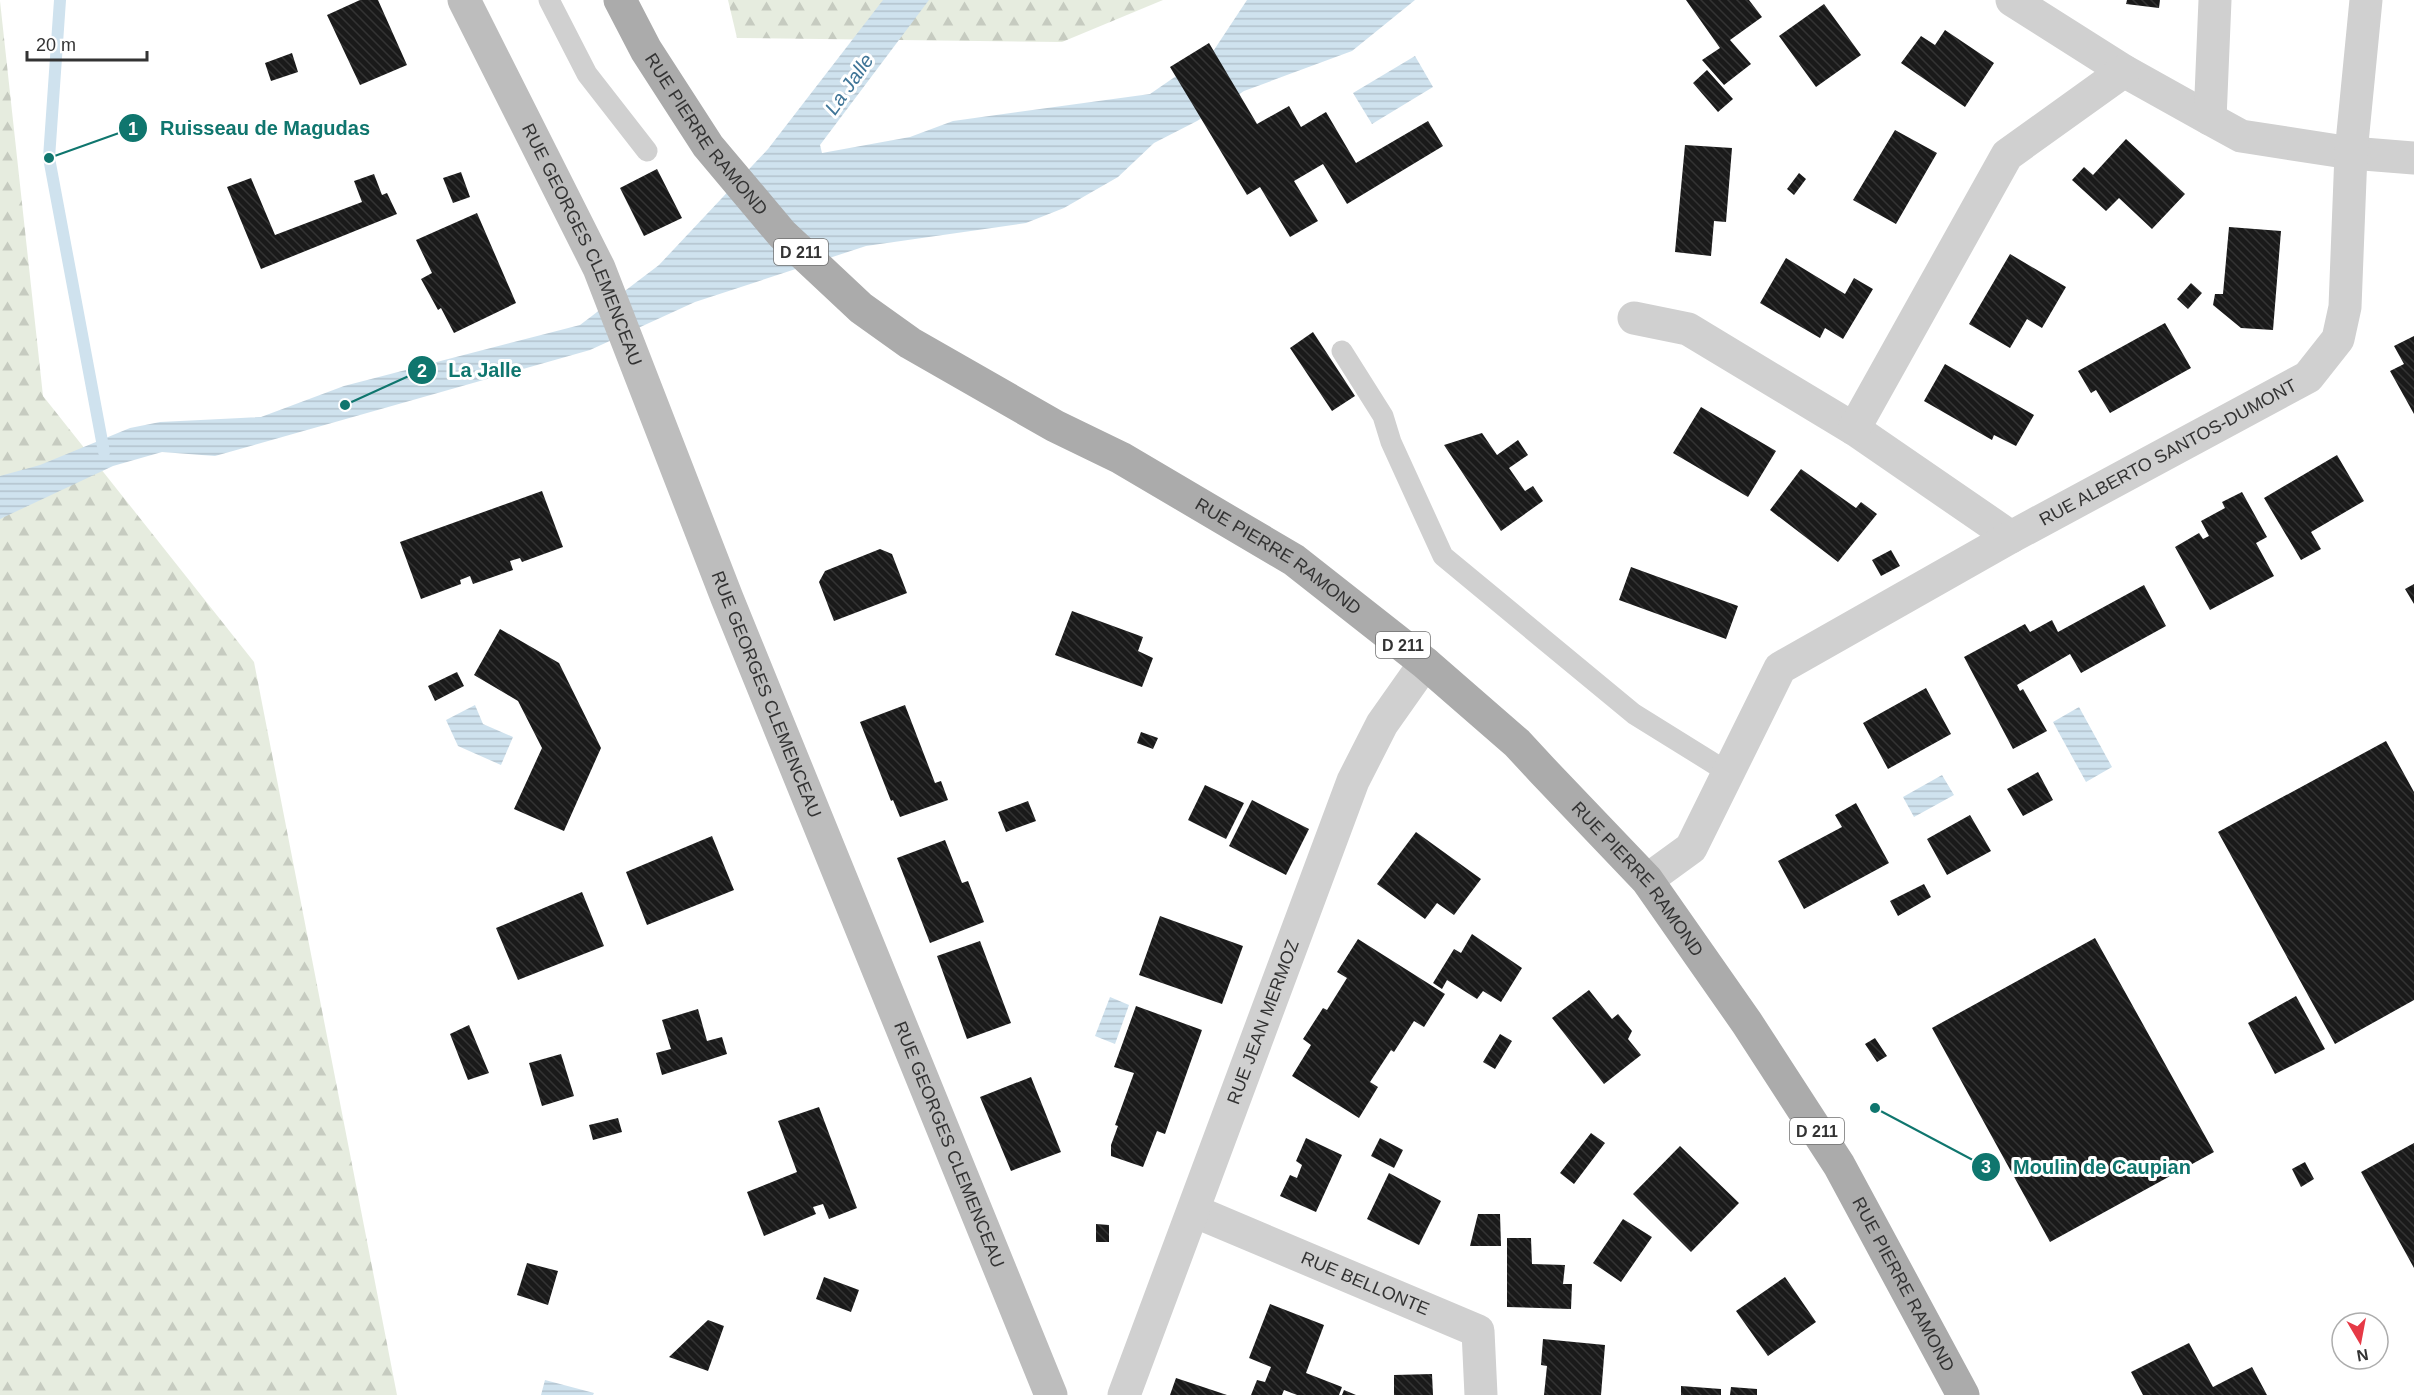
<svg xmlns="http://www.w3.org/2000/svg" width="2414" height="1395" viewBox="0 0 2414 1395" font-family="Helvetica,sans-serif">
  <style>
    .forest { fill: url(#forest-firs) }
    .water { fill: url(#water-rules) }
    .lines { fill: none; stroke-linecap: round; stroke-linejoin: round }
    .stream { stroke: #cfe2ee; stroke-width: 12 }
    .building { fill: url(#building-back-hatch) }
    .lane { stroke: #d0d0d0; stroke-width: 21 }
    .street { stroke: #d0d0d0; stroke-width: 33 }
    .secondary { stroke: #bdbdbd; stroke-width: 33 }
    .primary { stroke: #ababab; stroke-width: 33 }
    .labels { text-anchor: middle; stroke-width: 6; stroke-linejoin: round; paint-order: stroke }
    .shield { fill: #fff; stroke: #707070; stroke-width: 1.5 }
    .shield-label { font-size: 16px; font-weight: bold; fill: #333 }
    .street-label { font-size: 18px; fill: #333; stroke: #fff }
    .water-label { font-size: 20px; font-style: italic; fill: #3f7597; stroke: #fff }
    .leader { fill: none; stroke: #0f766e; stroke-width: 2 }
    .callout-dot { fill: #0f766e; stroke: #fff; stroke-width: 2 }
    .mark-label { font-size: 18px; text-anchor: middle; font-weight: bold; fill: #fff }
    .callout-label { font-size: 20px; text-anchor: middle; font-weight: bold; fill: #0f766e; stroke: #fff; stroke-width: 6; stroke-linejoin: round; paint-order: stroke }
  </style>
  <defs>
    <pattern id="forest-firs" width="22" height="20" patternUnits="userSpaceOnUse" patternTransform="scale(1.5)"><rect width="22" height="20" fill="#e6ecdf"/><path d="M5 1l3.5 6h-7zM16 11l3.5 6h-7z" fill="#c6cbc0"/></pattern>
    <pattern id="water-rules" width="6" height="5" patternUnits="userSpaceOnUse" patternTransform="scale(1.5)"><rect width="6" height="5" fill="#cfe2ee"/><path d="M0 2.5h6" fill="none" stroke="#b2c2cd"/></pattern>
    <pattern id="building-back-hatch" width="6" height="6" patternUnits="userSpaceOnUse" patternTransform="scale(1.5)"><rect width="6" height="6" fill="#1a1a1a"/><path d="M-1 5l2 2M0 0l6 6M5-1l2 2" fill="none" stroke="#333"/></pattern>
  </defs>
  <rect width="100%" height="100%" fill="#fff"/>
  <path class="forest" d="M 728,0 L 1163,0 L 1062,42 L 737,38 Z
    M 0,1 L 43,396 L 254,662 L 397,1395 L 0,1395 Z"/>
  <path class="water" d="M 883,0 L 929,0 L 820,145 L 822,153 L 910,137 L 953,121 L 1150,94 L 1214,50 L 1247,0 L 1415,0 L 1352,51 L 1244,91 L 1197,121 L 1154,143 L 1118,177 L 1064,208 L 1026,223 L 866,246 L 695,302 L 590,350 L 215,456 L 162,452 L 113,466 L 0,519 L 0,476 L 40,465 L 130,428 L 160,422 L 261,417 L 344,386 L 580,325 L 659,265 L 768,149 Z
    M 1415,56 L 1433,87 L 1372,124 L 1353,93 Z
    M 475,705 L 483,724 L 513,737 L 501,765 L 458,746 L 446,720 Z
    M 2079,707 L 2112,767 L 2086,782 L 2053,722 Z
    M 1942,775 L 1954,795 L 1914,817 L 1903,797 Z
    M 1110,997 L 1129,1005 L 1115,1044 L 1095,1036 Z
    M 545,1380 L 594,1393 L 593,1395 L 541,1395 Z"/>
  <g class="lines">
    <path class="stream" d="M 60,0 L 49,158 L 104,452"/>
  </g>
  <path class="building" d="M 360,0 L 378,0 L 407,65 L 360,85 L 327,15 Z
    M 1686,0 L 1749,0 L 1762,17 L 1730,40 L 1751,64 L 1724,85 L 1702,60 L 1720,48 Z
    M 2127,0 L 2160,0 L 2159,8 L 2126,4 Z
    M 1824,4 L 1861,55 L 1816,87 L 1779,36 Z
    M 1945,30 L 1994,63 L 1965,107 L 1901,63 L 1921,36 L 1935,45 Z
    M 1209,43 L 1257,124 L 1289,106 L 1301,127 L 1326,112 L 1356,163 L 1428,121 L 1443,146 L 1347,204 L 1323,164 L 1294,181 L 1318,221 L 1290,237 L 1260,187 L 1247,195 L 1170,67 Z
    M 292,53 L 298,72 L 271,81 L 265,63 Z
    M 1707,70 L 1733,99 L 1718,112 L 1693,83 Z
    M 1895,130 L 1937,153 L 1896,224 L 1853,200 Z
    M 2126,139 L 2185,194 L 2152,229 L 2119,198 L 2106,211 L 2072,180 L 2084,167 L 2093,175 Z
    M 1685,145 L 1732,148 L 1726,222 L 1714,221 L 1711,256 L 1675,252 Z
    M 657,169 L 682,218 L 644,236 L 620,188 Z
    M 461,172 L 470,197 L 453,203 L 443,178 Z
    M 1799,173 L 1806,179 L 1794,195 L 1787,189 Z
    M 374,174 L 382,195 L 387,193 L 397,214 L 261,269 L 227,187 L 251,178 L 275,235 L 362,202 L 354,181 Z
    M 477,213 L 516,303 L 454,333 L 441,308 L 438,310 L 421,279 L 432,273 L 416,240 Z
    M 2229,227 L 2281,231 L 2273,330 L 2241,328 L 2213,305 L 2215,294 L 2223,294 Z
    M 2010,254 L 2066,287 L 2042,328 L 2027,319 L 2010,348 L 1969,324 Z
    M 1786,258 L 1845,294 L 1854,278 L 1873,289 L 1843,339 L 1825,328 L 1820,338 L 1760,303 Z
    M 2191,283 L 2202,293 L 2188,309 L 2177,299 Z
    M 2165,323 L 2191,368 L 2110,413 L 2096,390 L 2091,393 L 2078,371 Z
    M 1313,332 L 1355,396 L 1332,411 L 1290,348 Z
    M 2414,336 L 2414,414 L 2390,371 L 2404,364 L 2394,346 Z
    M 1945,364 L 2034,415 L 2016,446 L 1994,435 L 1992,440 L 1924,401 Z
    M 1701,407 L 1776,451 L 1748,497 L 1673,453 Z
    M 1482,433 L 1497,455 L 1518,440 L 1528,455 L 1509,468 L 1525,491 L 1533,486 L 1543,501 L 1501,531 L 1444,445 Z
    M 2337,455 L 2364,501 L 2311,532 L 2321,549 L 2301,560 L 2264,498 Z
    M 1801,469 L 1856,508 L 1861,502 L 1877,514 L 1838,562 L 1770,510 Z
    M 542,491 L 563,547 L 522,562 L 520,558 L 510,561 L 513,570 L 473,584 L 470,576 L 460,580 L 461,584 L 421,599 L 400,542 Z
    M 2242,492 L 2267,537 L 2256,543 L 2274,576 L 2210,610 L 2175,547 L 2199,533 L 2203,539 L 2209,536 L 2201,521 L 2225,508 L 2222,502 Z
    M 880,549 L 892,554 L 907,593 L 834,621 L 819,582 L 825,571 Z
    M 1891,550 L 1900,566 L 1881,576 L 1872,560 Z
    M 1631,567 L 1738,606 L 1726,639 L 1619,600 Z
    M 2414,584 L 2414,604 L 2405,589 Z
    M 2144,585 L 2166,626 L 2081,673 L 2070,654 L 2017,685 L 2020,691 L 2023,689 L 2047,731 L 2013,749 L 1964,657 L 2025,624 L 2030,632 L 2052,620 L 2058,632 Z
    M 1072,611 L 1143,637 L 1138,651 L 1153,658 L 1142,687 L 1055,655 Z
    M 500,629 L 559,663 L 601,748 L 564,831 L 514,809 L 542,748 L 518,701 L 474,675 Z
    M 457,672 L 464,686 L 435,701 L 428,686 Z
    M 1926,688 L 1951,734 L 1888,769 L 1863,723 Z
    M 905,705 L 935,783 L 941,781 L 948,800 L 900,817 L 893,800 L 891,801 L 860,722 Z
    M 1141,732 L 1158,738 L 1153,749 L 1137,743 Z
    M 2386,741 L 2414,792 L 2414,1000 L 2335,1044 L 2218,832 Z
    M 2038,772 L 2053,800 L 2023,816 L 2007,789 Z
    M 1205,785 L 1244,803 L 1226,839 L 1188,820 Z
    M 1252,800 L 1309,829 L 1286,875 L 1229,846 Z
    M 1028,801 L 1036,821 L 1006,832 L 998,812 Z
    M 1856,803 L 1889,863 L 1804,909 L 1778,861 L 1842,827 L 1835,815 Z
    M 1970,815 L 1991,851 L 1947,875 L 1927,839 Z
    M 1416,832 L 1481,879 L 1454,915 L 1437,903 L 1425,919 L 1377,884 Z
    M 712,836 L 734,890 L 647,925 L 626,872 Z
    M 945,840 L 962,883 L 968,881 L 984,922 L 930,943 L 897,858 Z
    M 1924,884 L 1931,897 L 1898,916 L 1890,901 Z
    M 582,892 L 604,946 L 518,980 L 496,928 Z
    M 1160,916 L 1243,946 L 1222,1004 L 1139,975 Z
    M 1472,934 L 1522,968 L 1501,1002 L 1483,991 L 1477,999 L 1447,980 L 1442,989 L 1433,983 L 1454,949 L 1461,953 Z
    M 2095,938 L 2214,1152 L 2050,1242 L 1932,1028 Z
    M 1358,939 L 1445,994 L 1424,1027 L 1414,1021 L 1394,1052 L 1391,1050 L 1370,1082 L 1378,1087 L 1359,1118 L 1292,1076 L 1311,1045 L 1303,1039 L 1323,1008 L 1327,1010 L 1347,978 L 1337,972 Z
    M 980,941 L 1011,1023 L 967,1039 L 937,956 Z
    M 1589,990 L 1612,1019 L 1618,1014 L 1632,1031 L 1628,1039 L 1641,1055 L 1604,1084 L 1552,1018 Z
    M 2296,996 L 2325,1049 L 2275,1074 L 2248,1023 Z
    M 1136,1006 L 1202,1030 L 1165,1134 L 1157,1131 L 1143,1167 L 1111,1156 L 1111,1145 L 1118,1126 L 1115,1125 L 1134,1073 L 1114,1067 Z
    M 698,1009 L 707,1041 L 722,1037 L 727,1054 L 662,1075 L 656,1053 L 671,1049 L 662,1020 Z
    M 469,1025 L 489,1073 L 468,1080 L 450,1034 Z
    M 1500,1034 L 1512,1041 L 1495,1069 L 1483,1062 Z
    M 1875,1038 L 1887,1056 L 1877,1062 L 1865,1044 Z
    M 561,1054 L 574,1096 L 542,1106 L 529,1063 Z
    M 1031,1077 L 1061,1152 L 1011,1171 L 980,1097 Z
    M 819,1107 L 857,1208 L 829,1219 L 823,1204 L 813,1207 L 816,1214 L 764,1236 L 747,1192 L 797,1172 L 778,1121 Z
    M 618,1118 L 622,1132 L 593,1140 L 589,1125 Z
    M 1591,1133 L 1605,1143 L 1574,1184 L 1560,1173 Z
    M 1306,1138 L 1342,1155 L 1316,1212 L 1280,1196 L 1290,1175 L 1297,1178 L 1302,1165 L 1296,1161 Z
    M 1380,1138 L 1403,1150 L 1394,1168 L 1371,1156 Z
    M 2414,1143 L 2414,1268 L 2361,1172 Z
    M 1680,1146 L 1739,1203 L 1691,1252 L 1633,1194 Z
    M 2305,1162 L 2314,1179 L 2301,1187 L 2292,1169 Z
    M 1389,1173 L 1441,1201 L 1419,1245 L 1367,1219 Z
    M 1478,1214 L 1500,1214 L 1501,1246 L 1470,1246 Z
    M 1623,1219 L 1652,1237 L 1621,1282 L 1593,1263 Z
    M 1096,1224 L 1109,1225 L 1109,1242 L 1096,1242 Z
    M 1507,1238 L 1531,1238 L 1532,1264 L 1565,1265 L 1563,1284 L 1572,1284 L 1571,1309 L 1507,1307 Z
    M 527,1263 L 558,1271 L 548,1305 L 517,1295 Z
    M 824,1277 L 859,1290 L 851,1312 L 816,1299 Z
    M 1785,1277 L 1816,1322 L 1768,1356 L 1736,1311 Z
    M 1270,1304 L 1324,1325 L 1306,1373 L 1342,1387 L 1339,1395 L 1297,1395 L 1284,1390 L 1282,1395 L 1251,1395 L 1257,1380 L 1265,1382 L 1271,1367 L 1249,1358 Z
    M 708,1320 L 724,1326 L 708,1371 L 669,1357 Z
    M 1543,1339 L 1605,1345 L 1601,1395 L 1544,1395 L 1547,1366 L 1541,1365 Z
    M 2189,1343 L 2213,1387 L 2252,1367 L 2267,1395 L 2143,1395 L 2131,1372 Z
    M 1432,1374 L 1433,1395 L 1394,1395 L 1394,1375 Z
    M 1176,1378 L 1227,1395 L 1170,1395 Z
    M 1681,1386 L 1721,1389 L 1721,1395 L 1681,1395 Z
    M 1731,1387 L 1757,1389 L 1757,1395 L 1730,1395 Z
    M 1344,1390 L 1356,1395 L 1342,1395 Z"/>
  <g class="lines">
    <path class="lane" d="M 549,0 L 587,74 L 647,151
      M 1342,351 L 1383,416 L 1391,442 L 1443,556 L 1634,714 L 1729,773"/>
    <g class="street">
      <path d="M 2012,0 L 2124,71 L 2210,119"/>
      <path d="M 2215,0 L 2210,119 L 2241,136 L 2351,153 L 2414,158"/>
      <path d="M 1634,318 L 1688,329 L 1854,429 L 2011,537"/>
      <path d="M 1854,429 L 2007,155 L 2124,71"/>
      <path id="s1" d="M 1647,880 L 1691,848 L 1780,668 L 2011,537 L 2308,377 L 2338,339 L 2345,307 L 2351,153 L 2366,0"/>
      <path id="s2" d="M 1194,1211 L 1478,1331 L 1481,1395"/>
      <path id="s3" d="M 1124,1395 L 1353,781 L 1382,724 L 1425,663"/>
    </g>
    <path class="secondary" id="s4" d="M 464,0 L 599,268 L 727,598 L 1051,1395"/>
    <path class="primary" id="s5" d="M 620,0 L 646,50 L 708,146 L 782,234 L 861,308 L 910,343 L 1055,426 L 1121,458 L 1294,560 L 1425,663 L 1517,743 L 1542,770 L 1647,880 L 1747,1023 L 1839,1165 L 1963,1395"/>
  </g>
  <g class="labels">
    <g class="shield">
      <rect x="774" y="239" width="54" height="26" rx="4.5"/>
      <rect x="1376" y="632" width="54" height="26" rx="4.5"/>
      <rect x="1790" y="1118" width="54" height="26" rx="4.5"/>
    </g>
    <g class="shield-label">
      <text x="801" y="258">D 211</text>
      <text x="1403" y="651">D 211</text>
      <text x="1817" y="1137">D 211</text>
    </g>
    <g class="street-label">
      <text dy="6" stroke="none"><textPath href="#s5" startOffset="160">RUE PIERRE RAMOND</textPath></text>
      <text dy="6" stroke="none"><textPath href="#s4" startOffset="272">RUE GEORGES CLEMENCEAU</textPath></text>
      <text dy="6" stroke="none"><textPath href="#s1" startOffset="699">RUE ALBERTO SANTOS-DUMONT</textPath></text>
      <text dy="6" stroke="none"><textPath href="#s5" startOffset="880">RUE PIERRE RAMOND</textPath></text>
      <text dy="6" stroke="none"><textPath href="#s4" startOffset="758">RUE GEORGES CLEMENCEAU</textPath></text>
      <text dy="6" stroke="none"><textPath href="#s5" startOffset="1366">RUE PIERRE RAMOND</textPath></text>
      <text dy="6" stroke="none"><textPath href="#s3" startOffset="398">RUE JEAN MERMOZ</textPath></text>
      <text dy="6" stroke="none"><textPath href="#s4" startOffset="1244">RUE GEORGES CLEMENCEAU</textPath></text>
      <text dy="6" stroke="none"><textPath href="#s2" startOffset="186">RUE BELLONTE</textPath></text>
      <text dy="6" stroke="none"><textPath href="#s5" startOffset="1852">RUE PIERRE RAMOND</textPath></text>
    </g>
    <g class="water-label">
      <text transform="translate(849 84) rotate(-55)" y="7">La Jalle</text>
    </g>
  </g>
  <path class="leader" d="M49 158L133 128M345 405L422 370M1875 1108L1986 1167"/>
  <g class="callout-dot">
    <circle cx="49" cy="158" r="6"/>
    <circle cx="345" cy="405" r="6"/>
    <circle cx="1875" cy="1108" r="6"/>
    <circle cx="133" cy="128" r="15"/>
    <circle cx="422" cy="370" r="15"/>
    <circle cx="1986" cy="1167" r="15"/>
  </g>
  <g class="mark-label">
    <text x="133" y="135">1</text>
    <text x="422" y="377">2</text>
    <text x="1986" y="1173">3</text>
  </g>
  <g class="callout-label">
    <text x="265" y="135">Ruisseau de Magudas</text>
    <text x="485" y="377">La Jalle</text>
    <text x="2102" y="1174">Moulin de Caupian</text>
  </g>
  <g transform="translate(2360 1341) rotate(170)"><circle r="28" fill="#ffffff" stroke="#adadad" stroke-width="1.5"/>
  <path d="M0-4.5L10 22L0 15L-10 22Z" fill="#e63946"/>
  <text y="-9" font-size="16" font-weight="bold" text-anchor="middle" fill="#333333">N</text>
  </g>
  <path d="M27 51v9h120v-9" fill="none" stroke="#333333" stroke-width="3"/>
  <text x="36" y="51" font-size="18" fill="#333333" stroke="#ffffff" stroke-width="4.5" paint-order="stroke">20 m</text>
</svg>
